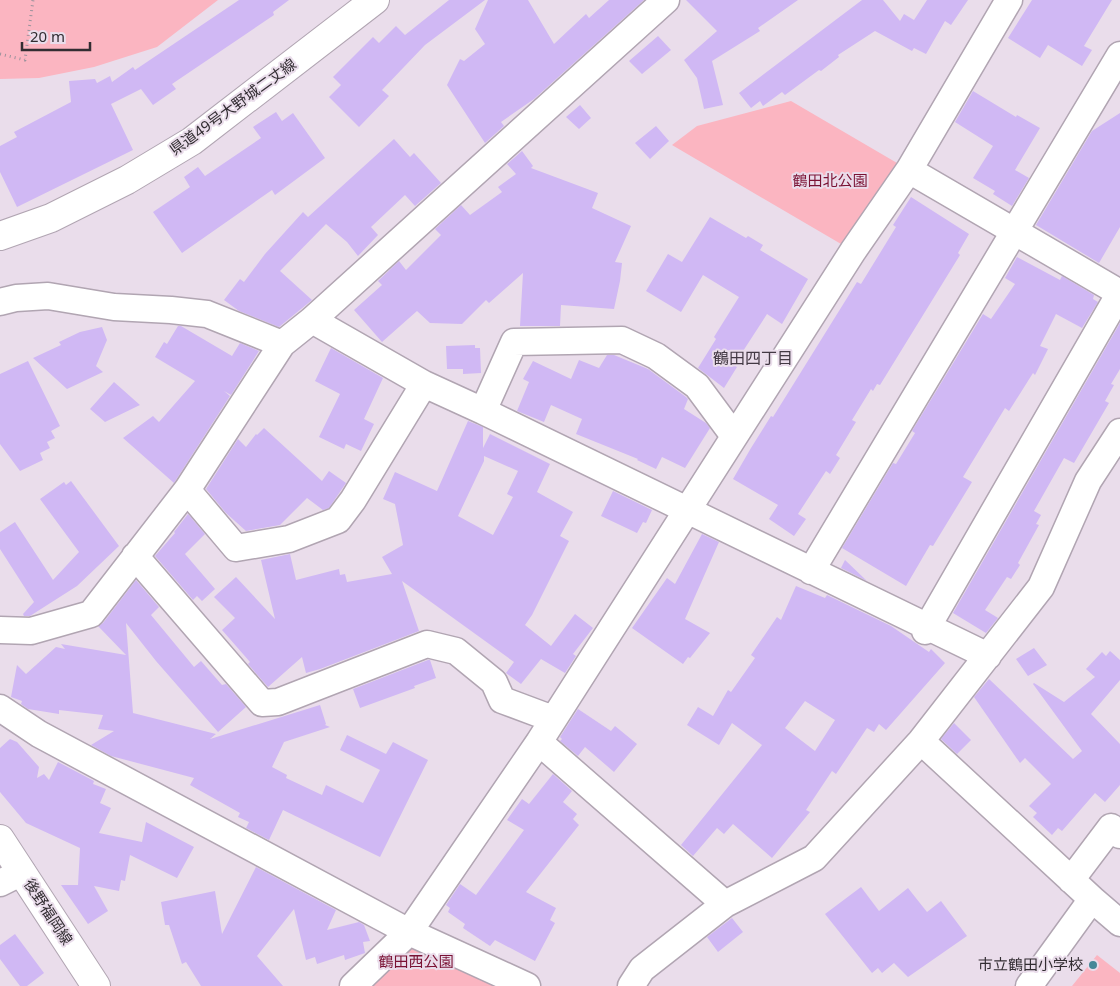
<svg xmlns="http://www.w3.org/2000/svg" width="1120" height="986" viewBox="0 0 1120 986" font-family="'Noto Sans','Noto Sans JP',sans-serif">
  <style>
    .green { fill: #fbb5c1 }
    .building { fill: #d0b8f4; fill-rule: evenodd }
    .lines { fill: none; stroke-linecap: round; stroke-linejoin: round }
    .street-casing { stroke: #b1a5b2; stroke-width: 29 }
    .secondary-casing { stroke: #b1a5b2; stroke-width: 30 }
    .primary-casing { stroke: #b1a5b2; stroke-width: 30 }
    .path { stroke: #9b929c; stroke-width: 3; stroke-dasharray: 1 4; stroke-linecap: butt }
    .street { stroke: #fff; stroke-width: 26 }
    .secondary { stroke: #fff; stroke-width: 28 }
    .primary { stroke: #fff; stroke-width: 28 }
    .poi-dot { fill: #458898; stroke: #eaddeb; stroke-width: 2 }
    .labels { text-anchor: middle; stroke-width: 4; stroke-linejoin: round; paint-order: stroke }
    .street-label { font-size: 15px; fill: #322d32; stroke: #eaddeb }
    .park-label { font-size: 15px; fill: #7a1234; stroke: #eaddeb }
    .poi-label { font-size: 15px; fill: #322d32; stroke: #eaddeb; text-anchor: end }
    .neighbourhood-label { font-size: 16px; fill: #433944; stroke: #eaddeb }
  </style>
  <rect width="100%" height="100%" fill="#eaddeb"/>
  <path class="green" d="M 0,0 L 218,0 L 157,47 L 94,67 L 39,78 L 0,79 Z
    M 791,101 L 909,170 L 853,251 L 672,145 L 697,126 Z
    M 409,932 L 527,986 L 367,986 Z
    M 1097,955 L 1120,973 L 1120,986 L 1072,986 Z"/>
  <path class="building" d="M 239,0 L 289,0 L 273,12 L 274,15 L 172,84 L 176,89 L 153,105 L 141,89 L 111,104 L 133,150 L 17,207 L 0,172 L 0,146 L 17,137 L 14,132 L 71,102 L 69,81 L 95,79 L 97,83 L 110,76 L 112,82 L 133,67 L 135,70 Z
    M 449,0 L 485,0 L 425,45 L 382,90 L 389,96 L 359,127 L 329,97 L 341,85 L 333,77 L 373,37 L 379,43 L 396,26 L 405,35 Z
    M 488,0 L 528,0 L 554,44 L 586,14 L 589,18 L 609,0 L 644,0 L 534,99 L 501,122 L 504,126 L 485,143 L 447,85 L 460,59 L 464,61 L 485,44 L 475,29 Z
    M 686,0 L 798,0 L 758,28 L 760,31 L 712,61 L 723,105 L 704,109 L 697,78 L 684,60 L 717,31 Z
    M 862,0 L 883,0 L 900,21 L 904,14 L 914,20 L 927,0 L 968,0 L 951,25 L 945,21 L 926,54 L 914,48 L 912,51 L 875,31 L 838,55 L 839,57 L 821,71 L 819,70 L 785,95 L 782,92 L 763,106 L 760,101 L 751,108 L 739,93 Z
    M 1032,0 L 1112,0 L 1084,46 L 1092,50 L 1082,66 L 1048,45 L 1040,58 L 1008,38 Z
    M 658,36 L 671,50 L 642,74 L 629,61 Z
    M 973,91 L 1016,117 L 1017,115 L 1040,128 L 1015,170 L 1029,178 L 1012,206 L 993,194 L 995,191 L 973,178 L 993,146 L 955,122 Z
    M 580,105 L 591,118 L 579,129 L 566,117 Z
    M 276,112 L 282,121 L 293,113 L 325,158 L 275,195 L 272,190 L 182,253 L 153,212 L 190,187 L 184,177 L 198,167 L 205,176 L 261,138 L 253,127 Z
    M 1120,113 L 1120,227 L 1099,263 L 1036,225 L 1092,131 Z
    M 656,126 L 669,141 L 650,159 L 635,143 Z
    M 394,139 L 410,157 L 414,153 L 441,183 L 415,206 L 405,195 L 371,227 L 378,235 L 358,256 L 347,242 L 326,224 L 280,271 L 312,300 L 279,327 L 239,311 L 224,300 L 240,279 L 244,282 L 265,254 L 303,212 L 308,217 Z
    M 522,151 L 533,166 L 531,168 L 598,193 L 592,208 L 631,226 L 615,262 L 622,263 L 620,281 L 614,309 L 561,305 L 560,326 L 520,326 L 523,273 L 489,303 L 486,300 L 462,324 L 430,323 L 417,311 L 382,342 L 354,310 L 382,285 L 378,281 L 399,261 L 406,270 L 441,235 L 435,229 L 461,205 L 470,215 L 502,192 L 498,187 L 516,174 L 507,164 Z
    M 911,197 L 969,234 L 958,253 L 960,255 L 880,385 L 877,384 L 873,391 L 871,389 L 852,420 L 856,422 L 836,455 L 840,458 L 830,474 L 826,471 L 798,514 L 806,519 L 794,536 L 769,519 L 778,505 L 733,479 L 751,448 L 771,416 L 773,417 L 857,282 L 861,284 L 896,227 L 893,225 Z
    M 710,217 L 746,238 L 748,236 L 763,245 L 760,250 L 808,279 L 782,324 L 767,314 L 734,365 L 737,367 L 724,388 L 698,368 L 716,339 L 714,337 L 739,297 L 703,275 L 681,312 L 646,291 L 668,254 L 682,262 Z
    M 1017,257 L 1060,280 L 1062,276 L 1094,295 L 1093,299 L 1098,302 L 1082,328 L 1056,314 L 1040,346 L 1048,349 L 1035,375 L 1033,373 L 1009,411 L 1005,408 L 963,477 L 972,482 L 933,546 L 930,545 L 906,586 L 842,548 L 893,463 L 896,464 L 915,433 L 912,431 L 983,314 L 991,319 L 1015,284 L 1005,278 Z
    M 1120,323 L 1120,369 L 1111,384 L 1114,385 L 1105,401 L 1109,403 L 1074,463 L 1064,458 L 1034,511 L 1041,515 L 1036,524 L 1039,525 L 1018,563 L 1020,565 L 1011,579 L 1007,577 L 985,610 L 998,618 L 986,633 L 953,613 Z
    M 178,326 L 181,326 L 232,356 L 240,343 L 259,351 L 231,395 L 224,391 L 230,396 L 174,483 L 123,438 L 153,416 L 159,422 L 195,381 L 155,357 L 164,342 L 167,344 Z
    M 102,327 L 107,340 L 96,366 L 103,372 L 67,389 L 33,358 L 61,345 L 59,342 L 80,332 Z
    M 475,345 L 475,348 L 480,348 L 481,373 L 463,374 L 463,369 L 447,369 L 446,346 Z
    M 331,348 L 383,378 L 364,419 L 374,424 L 361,451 L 346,444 L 344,449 L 319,437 L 340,394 L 315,381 Z
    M 607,355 L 614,355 L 648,369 L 686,397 L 688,399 L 684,409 L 706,423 L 710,428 L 685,468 L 662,457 L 656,469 L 637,460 L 638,459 L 576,434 L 582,419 L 551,405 L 544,422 L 517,411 L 529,382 L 523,379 L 533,361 L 571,379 L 579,360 L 599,368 Z
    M 28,361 L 60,426 L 51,431 L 55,438 L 47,442 L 50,448 L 40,453 L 43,460 L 20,471 L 0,444 L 0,374 Z
    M 114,382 L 140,405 L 105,422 L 90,409 Z
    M 468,421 L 483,427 L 483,448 L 490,434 L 550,464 L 537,492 L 573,512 L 560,536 L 569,541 L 532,615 L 525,625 L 551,646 L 575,614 L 593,628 L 573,654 L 576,656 L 565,673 L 541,659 L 521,684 L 506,673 L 514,662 L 402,581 L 419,631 L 320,669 L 306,673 L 302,657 L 268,687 L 248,664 L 250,662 L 222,630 L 235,618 L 214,597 L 236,577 L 275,619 L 261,560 L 290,554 L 296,580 L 339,569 L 340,575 L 345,574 L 347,582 L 392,574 L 382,557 L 403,545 L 395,504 L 383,499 L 395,472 L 437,491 ZM 484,456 L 518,471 L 507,494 L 513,497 L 493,535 L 458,516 L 484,461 Z
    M 264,428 L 322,481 L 329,471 L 346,483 L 329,508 L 323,510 L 307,498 L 280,525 L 246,531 L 226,513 L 206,489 L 238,439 L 246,447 L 256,434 L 257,435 Z
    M 71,481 L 119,546 L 77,586 L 30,616 L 24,616 L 23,614 L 34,602 L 0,549 L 0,532 L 15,522 L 53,580 L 79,552 L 40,499 L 64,482 L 66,485 Z
    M 613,491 L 652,510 L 646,523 L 643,522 L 637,533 L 601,516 Z
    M 188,514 L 205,534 L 185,554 L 215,589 L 202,601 L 197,596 L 193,600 L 155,556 L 175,533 L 174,532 Z
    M 702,534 L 719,542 L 685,619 L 710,633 L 690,658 L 688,657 L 683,664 L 632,628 L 667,578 L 675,584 Z
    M 845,560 L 867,581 L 841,568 Z
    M 136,580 L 159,607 L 151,615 L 194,667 L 201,661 L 222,685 L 226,684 L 246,707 L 218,732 L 156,661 L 126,623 L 133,713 L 216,734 L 210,739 L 320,705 L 326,724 L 325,725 L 330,727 L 284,742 L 272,767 L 287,775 L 286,778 L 322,795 L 326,785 L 363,803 L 380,770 L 340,750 L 347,735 L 386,754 L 393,742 L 428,760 L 380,857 L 283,810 L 269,840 L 246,828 L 249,822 L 238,817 L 240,813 L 190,785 L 194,778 L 111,756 L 91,745 L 114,731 L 98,729 L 103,715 L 59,710 L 59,714 L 28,709 L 21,704 L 22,701 L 11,697 L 17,665 L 26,674 L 56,647 L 65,649 L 61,644 L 126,655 L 98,626 L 103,623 Z
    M 796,586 L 825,598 L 827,595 L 891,626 L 929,652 L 931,649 L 945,663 L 886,730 L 879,724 L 874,732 L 867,728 L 836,774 L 832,771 L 806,810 L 810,812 L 772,858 L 733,824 L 724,834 L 717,828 L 693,856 L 681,845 L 762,745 L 732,723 L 719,745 L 687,725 L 698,707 L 713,716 L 728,690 L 731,692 L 755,658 L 751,655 L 777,617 L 781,620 ZM 805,701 L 835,720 L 815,751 L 785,728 Z
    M 1034,648 L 1047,665 L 1028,676 L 1016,659 Z
    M 1110,651 L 1120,660 L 1120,680 L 1091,714 L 1120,744 L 1120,785 L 1105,802 L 1095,793 L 1062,831 L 1058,828 L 1052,835 L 1033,817 L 1037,813 L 1029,806 L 1051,784 L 1025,758 L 1020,763 L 974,697 L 989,679 L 1073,759 L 1082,751 L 1033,684 L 1034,683 L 1064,702 L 1095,677 L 1086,669 L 1102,652 L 1106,656 Z
    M 428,660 L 430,660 L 436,678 L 414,686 L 415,688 L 360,708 L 353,689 Z
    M 578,709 L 611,731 L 615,726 L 637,744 L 614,772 L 585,747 L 578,756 L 560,741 L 562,739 L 560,737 Z
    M 954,723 L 971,740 L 957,754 L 941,739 Z
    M 10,739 L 17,742 L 39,767 L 37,778 L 44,774 L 49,780 L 58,762 L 94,781 L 93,784 L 106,789 L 100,803 L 111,808 L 99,833 L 142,842 L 146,822 L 194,847 L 177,878 L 130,855 L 125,881 L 121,880 L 119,891 L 94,886 L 108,911 L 88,924 L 61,885 L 78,885 L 80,848 L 26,823 L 0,792 L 0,748 Z
    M 553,774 L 572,791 L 563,802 L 577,814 L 573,819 L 579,825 L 526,892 L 556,908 L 550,920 L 555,923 L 535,961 L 495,940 L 490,946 L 463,928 L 465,924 L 448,912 L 450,908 L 446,905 L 460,884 L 476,895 L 524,830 L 507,820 L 522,799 L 529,804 Z
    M 256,867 L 336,910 L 327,930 L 359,922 L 364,925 L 370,941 L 363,942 L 365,953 L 345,960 L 344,955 L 317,964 L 315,957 L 306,960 L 294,909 L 257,956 L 283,986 L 201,986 L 186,962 L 182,964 L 169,925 L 165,925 L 161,902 L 215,891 L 222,934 Z
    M 861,887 L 879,911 L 908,888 L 927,912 L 941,901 L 967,936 L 908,977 L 894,963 L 882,973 L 878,968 L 872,973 L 825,914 Z
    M 732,918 L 743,932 L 718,952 L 707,937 Z
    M 15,934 L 44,973 L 27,986 L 20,986 L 0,959 L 0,945 Z"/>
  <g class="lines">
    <g class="street-casing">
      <path id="street" d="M 909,170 L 1009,0
        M 0,302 L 16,298 L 48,296 L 114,307 L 171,310 L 207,314 L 282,344
        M 312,320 L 666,0
        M 483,411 L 514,342 L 622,340 L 656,356 L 697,386 L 734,436
        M 187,490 L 236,548 L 289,539 L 338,520 L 353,500 L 424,384
        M 135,556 L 262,703 L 278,702 L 427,644 L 456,651 L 494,682 L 502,700 L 553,719
        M 811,571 L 1120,55
        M 0,630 L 31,631 L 91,614 L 187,490 L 282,344 L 312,320 L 424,384 L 483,411 L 988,656
        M 925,631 L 1120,293
        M 0,708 L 39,734 L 409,932 L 527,986
        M 921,741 L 1092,899 L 1029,986
        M 539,742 L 725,904
        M 1071,880 L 1111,827 L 1120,835
        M 0,883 L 22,872
        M 1092,899 L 1120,923
        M 353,986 L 409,932 L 539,742 L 853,251 L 909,170 L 1120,293
        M 631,986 L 642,969 L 725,904 L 814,858 L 921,741 L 1041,587 L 1088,481 L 1120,432"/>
    </g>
    <g class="secondary-casing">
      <path id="secondary" d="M 0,839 L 96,986"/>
    </g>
    <g class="primary-casing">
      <path id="primary" d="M 0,236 L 51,218 L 127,180 L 192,141 L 375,0"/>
    </g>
    <path class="path" d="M 0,54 L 25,60 L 33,0"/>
    <use href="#street" class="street"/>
    <use href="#secondary" class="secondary"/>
    <use href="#primary" class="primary"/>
  </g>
  <circle class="poi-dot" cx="1093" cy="965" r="5"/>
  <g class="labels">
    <g class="street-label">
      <text transform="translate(233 107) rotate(-36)" y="5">県道49号大野城二丈線</text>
      <text transform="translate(48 912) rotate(57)" y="5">後野福岡線</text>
    </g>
    <g class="park-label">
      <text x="830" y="186">鶴田北公園</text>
      <text x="416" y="967">鶴田西公園</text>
    </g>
    <g class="poi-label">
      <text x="1083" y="970">市立鶴田小学校</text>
    </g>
    <g class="neighbourhood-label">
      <text x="753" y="364">鶴田四丁目</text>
    </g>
  </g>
  <path d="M22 42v8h68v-8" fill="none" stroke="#322d32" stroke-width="2.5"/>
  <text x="30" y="42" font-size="15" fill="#322d32" stroke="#eaddeb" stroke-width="4" paint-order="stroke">20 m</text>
</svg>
